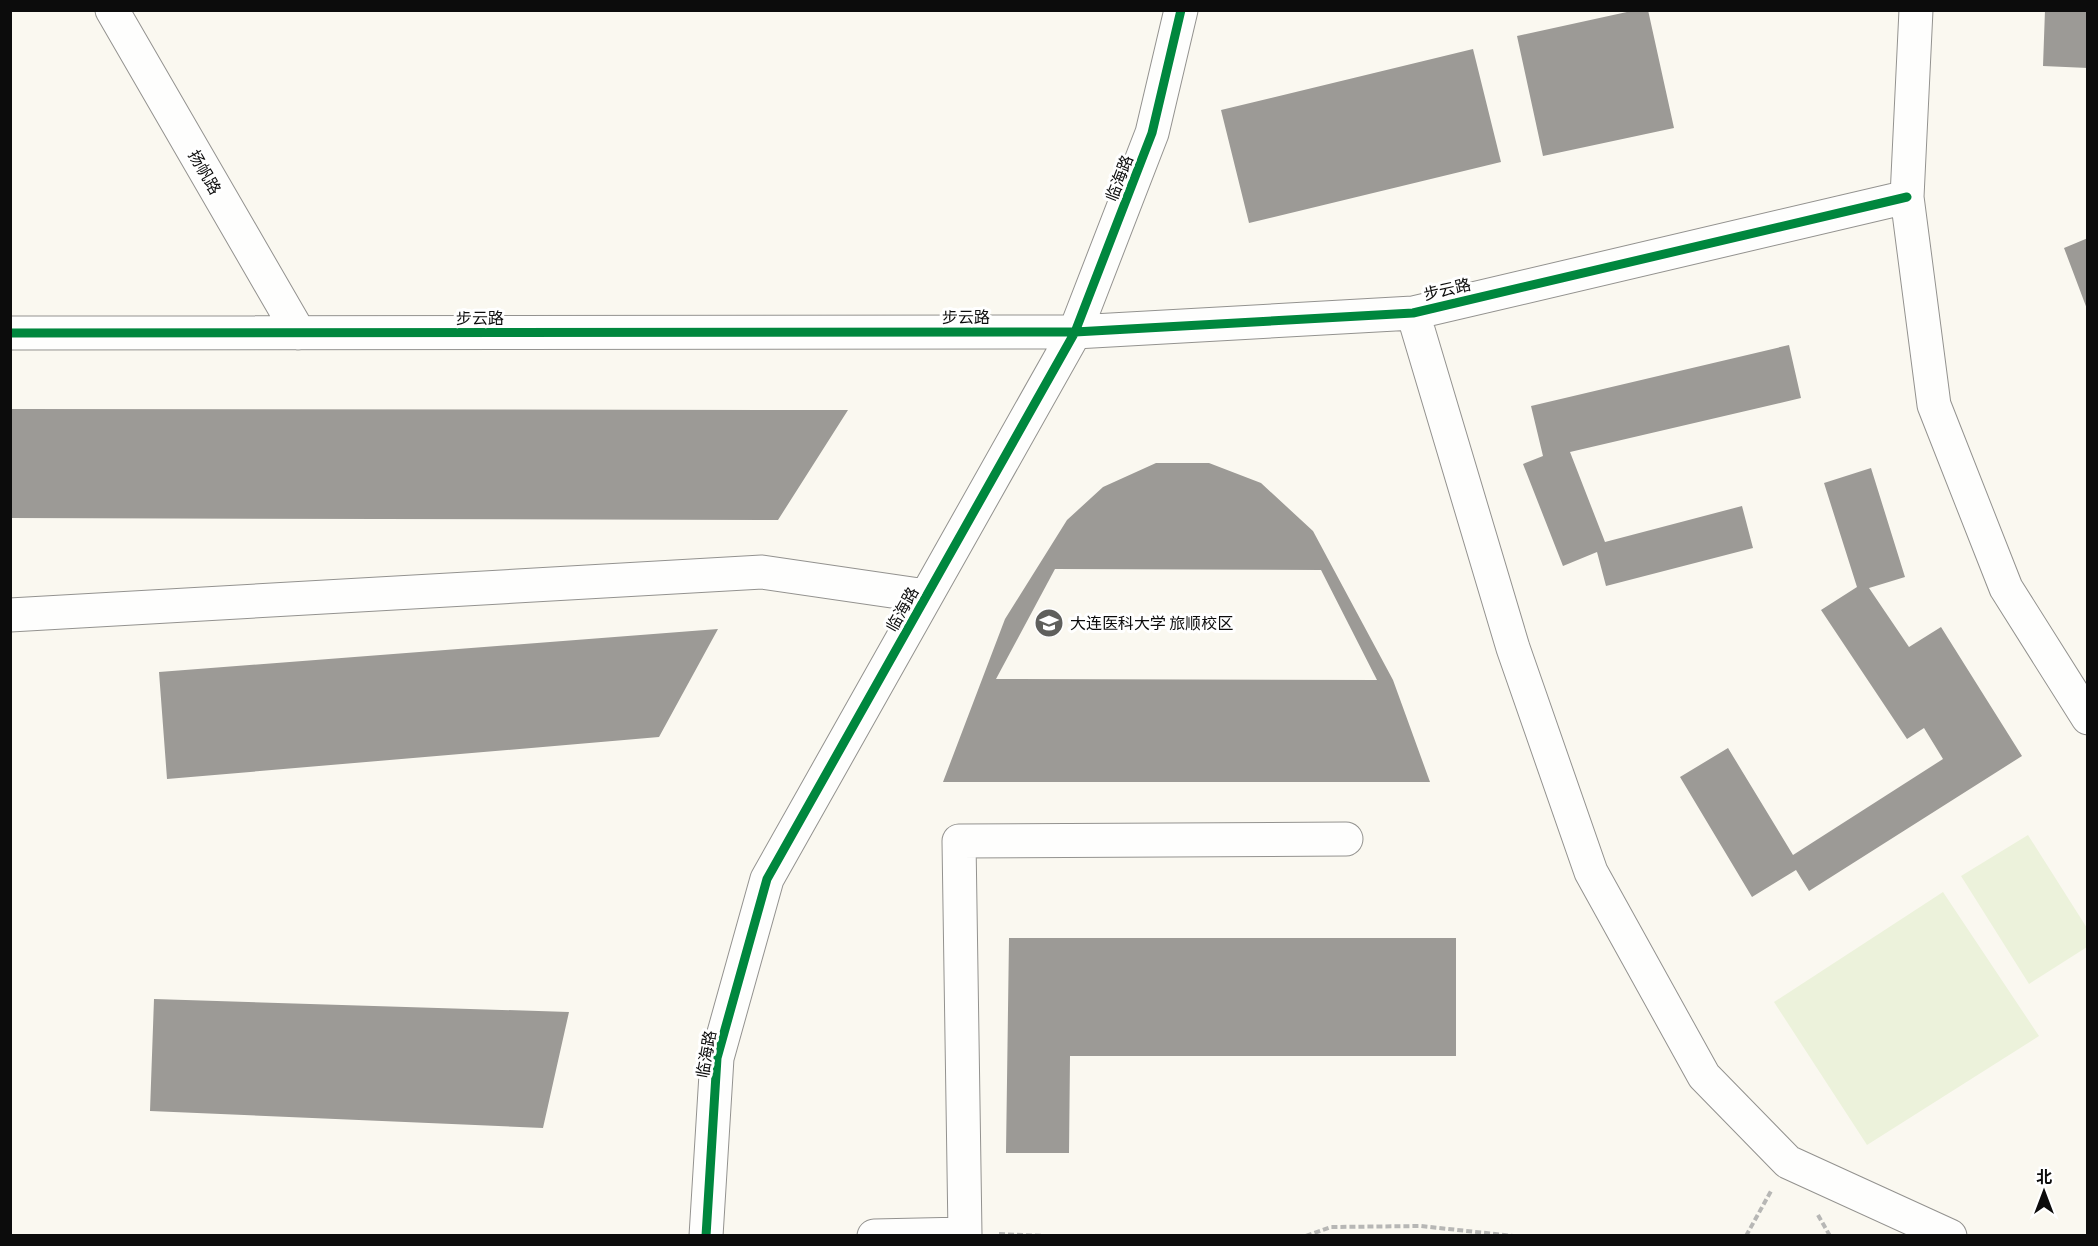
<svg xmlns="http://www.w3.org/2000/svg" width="2098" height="1246" viewBox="0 0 2098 1246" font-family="Literata,'Noto Sans SC',serif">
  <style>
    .pitch { fill: #ecf2db }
    .building { fill: #9c9a96; fill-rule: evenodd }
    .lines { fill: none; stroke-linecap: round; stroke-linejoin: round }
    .minor-casing { stroke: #93928f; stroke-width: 35 }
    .path { stroke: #b7b7b5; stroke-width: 4; stroke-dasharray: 6 3; stroke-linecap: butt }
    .minor { stroke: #fefefd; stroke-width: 33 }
    .cycleway-casing { stroke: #fff; stroke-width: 13 }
    .cycleway { stroke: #00873e; stroke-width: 9 }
    .labels { text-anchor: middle; stroke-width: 6; stroke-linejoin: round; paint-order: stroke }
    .street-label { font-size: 16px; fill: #0c0c0c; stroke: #fff }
    .poi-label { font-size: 16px; fill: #0c0c0c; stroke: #fff; text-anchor: start }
  </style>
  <rect width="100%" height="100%" fill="#faf8f0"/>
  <path class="pitch" d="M 2028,835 L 2087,928 L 2087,947 L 2029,984 L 1961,876 Z
    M 1943,892 L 2039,1036 L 1867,1145 L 1774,1002 Z"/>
  <path class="building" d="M 1636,10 L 1648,10 L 1674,128 L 1543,156 L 1517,36 Z
    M 2045,10 L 2088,10 L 2088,68 L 2043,66 Z
    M 1473,49 L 1501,162 L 1249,223 L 1221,110 Z
    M 2088,238 L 2088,309 L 2087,309 L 2064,248 Z
    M 1789,345 L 1801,398 L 1570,452 L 1605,542 L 1742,506 L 1753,548 L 1606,586 L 1597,552 L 1563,566 L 1523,464 L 1543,456 L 1531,406 Z
    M 10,409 L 848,410 L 778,520 L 10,518 Z
    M 1156,463 L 1209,463 L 1261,483 L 1313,531 L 1393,680 L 1430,782 L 943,782 L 1005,619 L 1067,520 L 1103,487 ZM 1055,569 L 1321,570 L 1377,680 L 996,679 Z
    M 1871,468 L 1905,577 L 1869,588 L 1909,647 L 1941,627 L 2022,756 L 1809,891 L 1796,870 L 1752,897 L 1680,777 L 1728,748 L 1793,855 L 1943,759 L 1924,728 L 1907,739 L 1821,610 L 1857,587 L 1824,483 Z
    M 718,629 L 659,737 L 167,779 L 159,672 Z
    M 1009,938 L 1456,938 L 1456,1056 L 1070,1056 L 1069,1153 L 1006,1153 Z
    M 154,999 L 569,1012 L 543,1128 L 150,1111 Z"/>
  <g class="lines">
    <g class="minor-casing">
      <path id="minor" d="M 112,10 L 299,333
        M 1916,10 L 1907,197 L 1934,405 L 2006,588 L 2088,718
        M 1413,313 L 1513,648 L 1591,872 L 1704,1076 L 1788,1162 L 1950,1236
        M 10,333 L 1075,332 L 1413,313 L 1907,197
        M 10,615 L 762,572 L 926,596
        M 706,1236 L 717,1058 L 767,879 L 1075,332 L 1152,133 L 1181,10
        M 874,1236 L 965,1234 L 959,841 L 1346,839"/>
    </g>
    <path class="path" d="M 1818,1215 L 1830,1236
      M 999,1234 L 1044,1236
      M 1306,1236 L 1331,1227 L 1421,1226 L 1513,1236
      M 1746,1236 L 1771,1191"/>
    <use href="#minor" class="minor"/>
    <g class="cycleway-casing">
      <path id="cycleway" d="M 10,333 L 1075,332 L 1413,313 L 1907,197
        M 706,1236 L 717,1058 L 767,879 L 1075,332 L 1152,133 L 1181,10"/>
    </g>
    <use href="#cycleway" class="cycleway"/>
  </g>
  <defs>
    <g id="university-disc" transform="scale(1.5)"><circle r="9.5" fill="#5f5f5c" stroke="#fff"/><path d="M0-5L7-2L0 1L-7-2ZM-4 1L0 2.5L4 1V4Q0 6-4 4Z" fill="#fff"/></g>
  </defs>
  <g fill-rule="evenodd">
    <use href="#university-disc" x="1049" y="623"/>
  </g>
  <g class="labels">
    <g class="street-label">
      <text transform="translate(205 172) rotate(60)" y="6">扬帆路</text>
      <text transform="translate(1119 178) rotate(-69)" y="6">临海路</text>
      <text transform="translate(1447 289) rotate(-13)" y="6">步云路</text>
      <text x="966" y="323">步云路</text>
      <text x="480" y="324">步云路</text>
      <text transform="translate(902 609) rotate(-61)" y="6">临海路</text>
      <text transform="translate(706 1054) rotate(-80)" y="6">临海路</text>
    </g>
    <g class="poi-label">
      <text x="1070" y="629">大连医科大学 旅顺校区</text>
    </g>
  </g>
  <rect width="2098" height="1246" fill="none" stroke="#0c0c0c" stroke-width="24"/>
  <g transform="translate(2044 1192)" stroke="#ffffff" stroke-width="4.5" paint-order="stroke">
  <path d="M0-4.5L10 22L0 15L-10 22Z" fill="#0c0c0c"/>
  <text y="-9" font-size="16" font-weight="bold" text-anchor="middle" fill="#0c0c0c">北</text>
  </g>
</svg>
